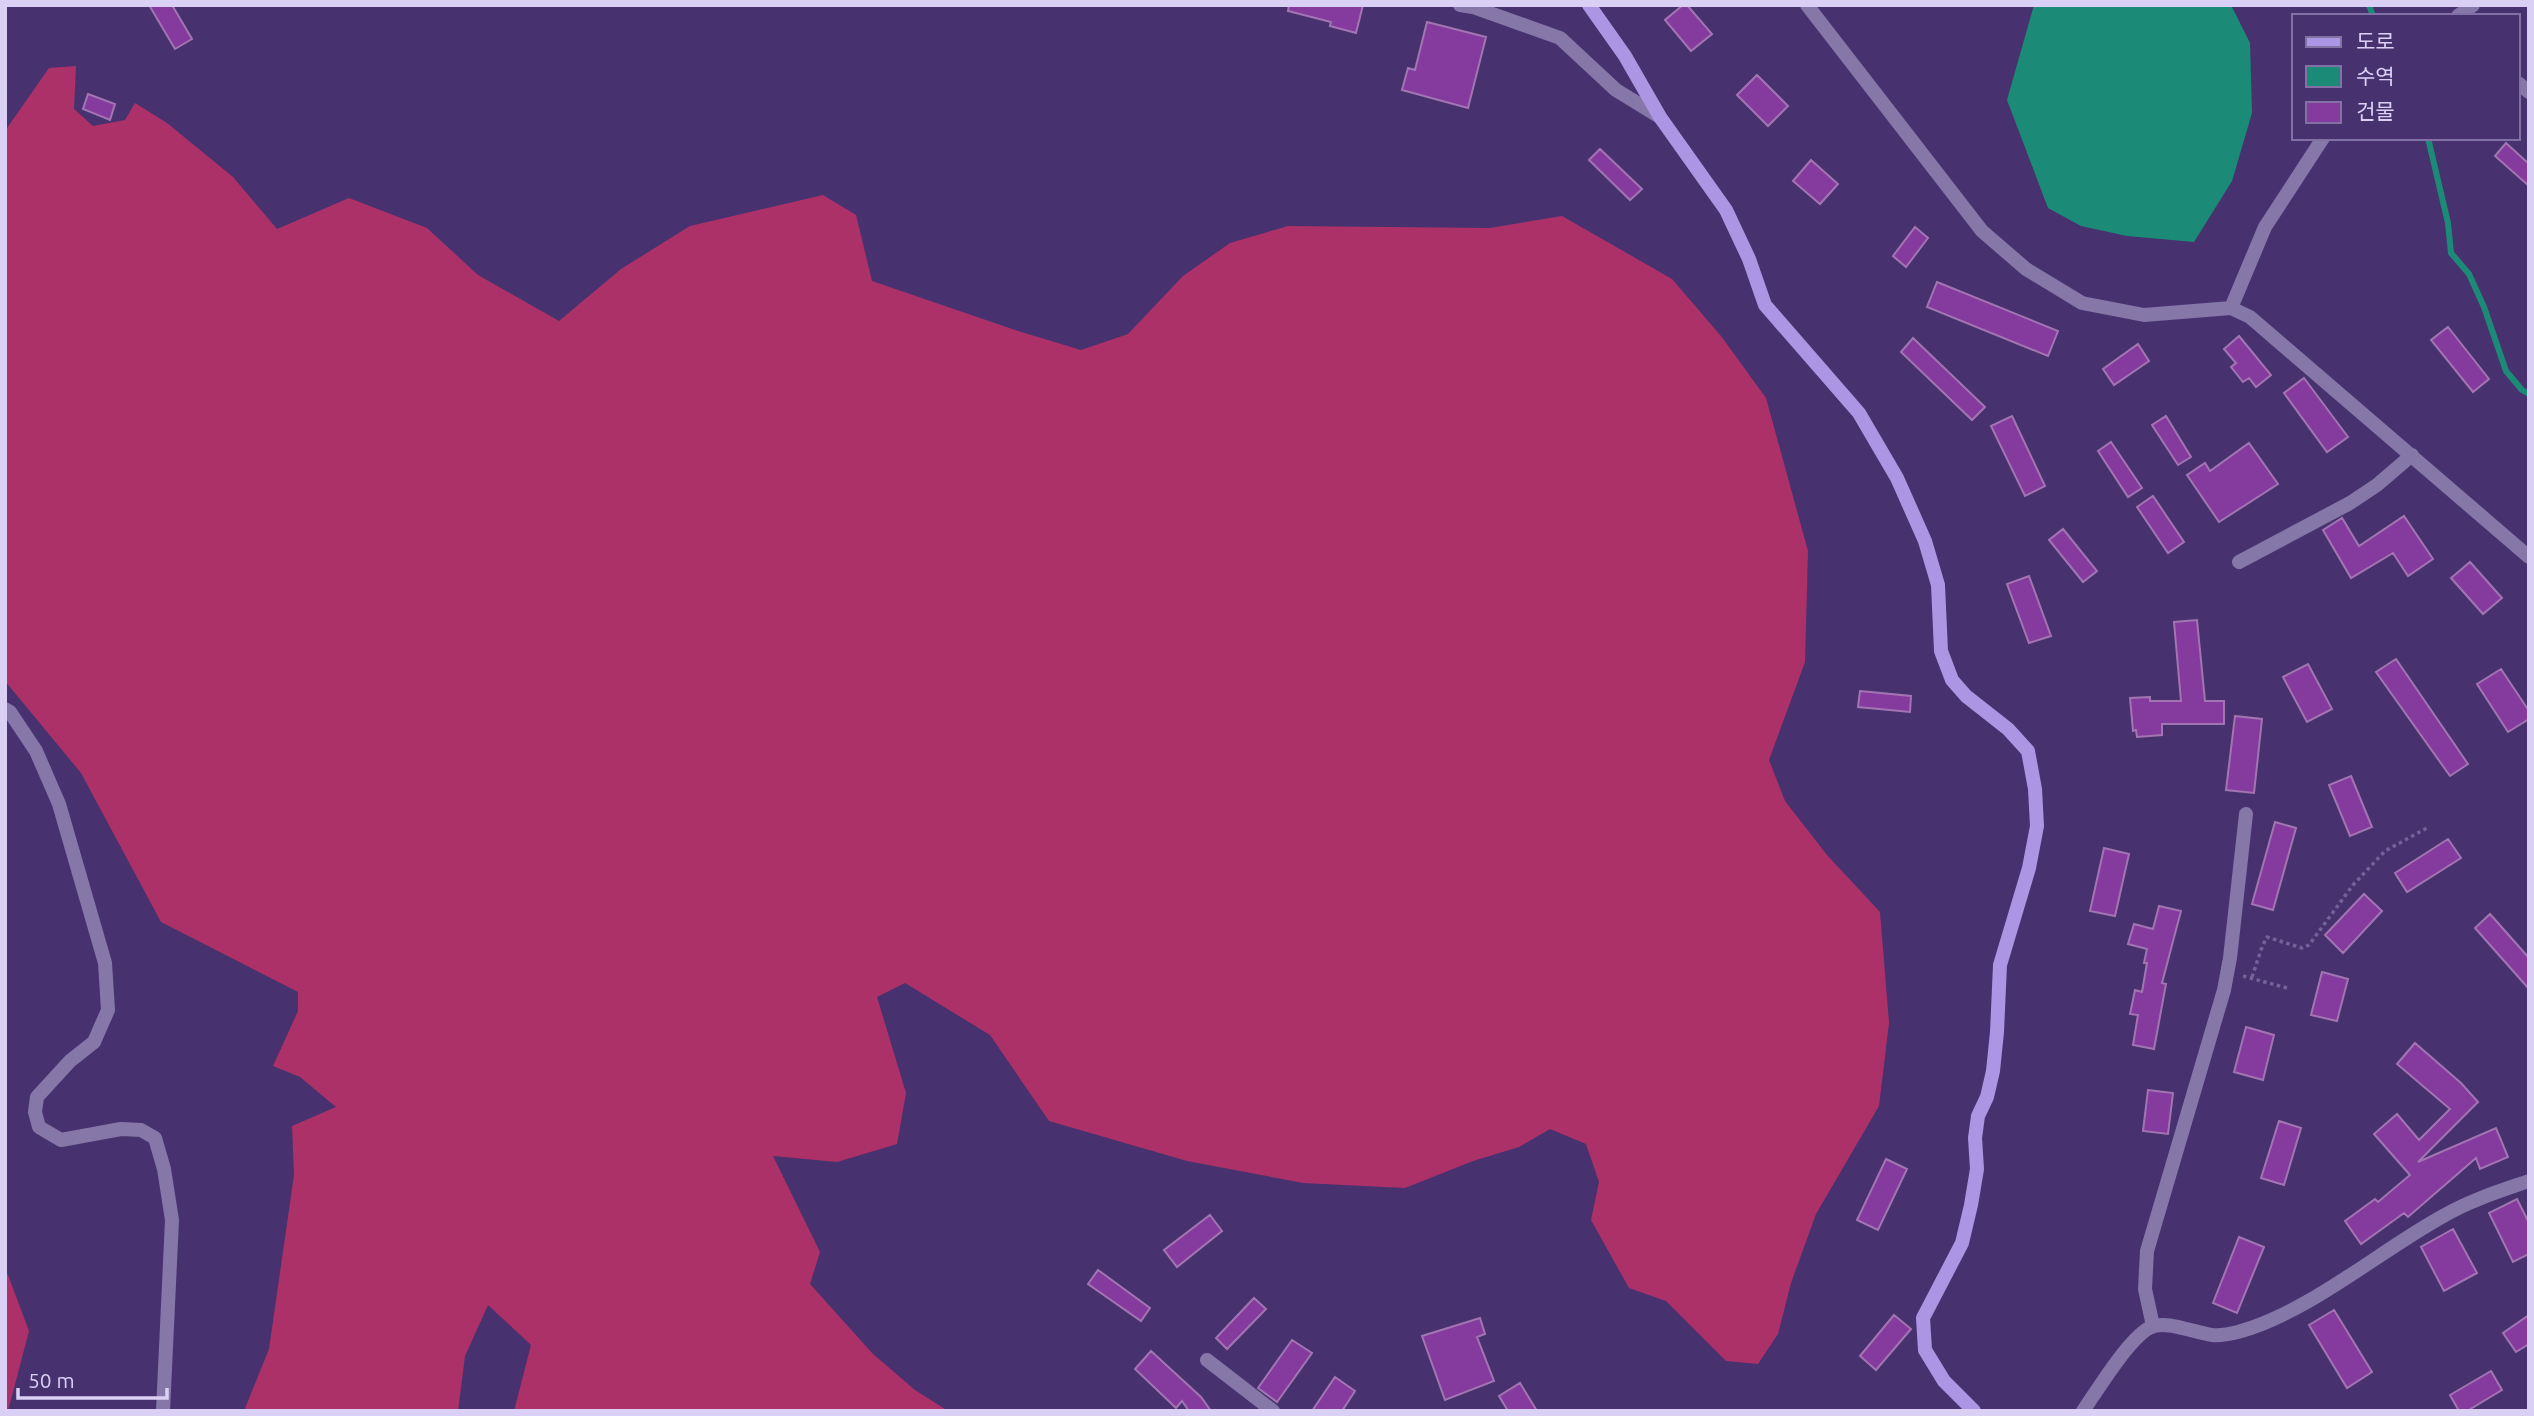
<svg xmlns="http://www.w3.org/2000/svg" width="2534" height="1416" viewBox="0 0 2534 1416" font-family="Ubuntu,'Noto Sans KR',sans-serif">
  <style>
    .forest { fill: #ac3168 }
    .water { fill: #1b8b77 }
    .lines { fill: none; stroke-linecap: round; stroke-linejoin: round }
    .stream { stroke: #1b8b77; stroke-width: 6 }
    .building { fill: #853a9d; stroke: #a275b2; stroke-width: 2 }
    .path { stroke: #746298; stroke-width: 3.5; stroke-dasharray: 3.5 3.5; stroke-linecap: butt }
    .street { stroke: #8577a8; stroke-width: 14 }
    .secondary { stroke: #ac95e2; stroke-width: 14 }
  </style>
  <rect width="100%" height="100%" fill="#47326f"/>
  <path class="forest" d="M 76,66 L 74,109 L 93,126 L 125,120 L 135,103 L 167,123 L 233,177 L 277,229 L 349,198 L 427,228 L 478,275 L 559,321 L 621,269 L 690,226 L 823,195 L 856,215 L 872,281 L 1018,331 L 1081,350 L 1128,334 L 1183,276 L 1230,243 L 1288,226 L 1490,228 L 1562,216 L 1672,279 L 1721,336 L 1766,398 L 1808,551 L 1805,662 L 1769,760 L 1785,801 L 1827,855 L 1880,912 L 1889,1023 L 1879,1106 L 1816,1214 L 1791,1283 L 1778,1334 L 1758,1364 L 1726,1361 L 1666,1301 L 1629,1288 L 1591,1220 L 1599,1182 L 1586,1144 L 1550,1129 L 1519,1147 L 1473,1161 L 1405,1188 L 1303,1183 L 1187,1161 L 1049,1121 L 990,1035 L 905,983 L 877,997 L 906,1093 L 897,1144 L 837,1162 L 773,1156 L 820,1252 L 810,1284 L 873,1354 L 915,1390 L 948,1411 L 514,1411 L 531,1345 L 488,1305 L 465,1356 L 458,1411 L 244,1411 L 269,1349 L 294,1175 L 292,1126 L 336,1107 L 300,1077 L 273,1066 L 298,1011 L 298,992 L 161,922 L 81,773 L 5,681 L 5,131 L 49,68 Z
    M 5,1267 L 29,1331 L 8,1411 L 5,1411 Z"/>
  <path class="water" d="M 2034,5 L 2231,5 L 2250,43 L 2252,113 L 2232,181 L 2194,242 L 2127,236 L 2081,226 L 2048,208 L 2007,100 Z"/>
  <g class="lines">
    <path class="stream" d="M 2369,5 L 2373,16
      M 2428,138 L 2448,223 L 2451,253 L 2469,274 L 2484,307 L 2506,371 L 2522,390 L 2529,394"/>
  </g>
  <path class="building" d="M 149,5 L 172,5 L 192,39 L 175,49 Z
    M 1289,5 L 1363,5 L 1356,33 L 1330,26 L 1331,22 L 1288,11 Z
    M 1683,5 L 1687,5 L 1712,34 L 1691,51 L 1665,20 Z
    M 1427,22 L 1486,37 L 1468,108 L 1402,90 L 1408,68 L 1415,70 Z
    M 1757,75 L 1788,106 L 1768,126 L 1737,95 Z
    M 88,94 L 115,104 L 110,120 L 83,109 Z
    M 2506,143 L 2529,164 L 2529,186 L 2495,156 Z
    M 1600,149 L 1642,189 L 1630,200 L 1589,160 Z
    M 1811,160 L 1838,184 L 1820,204 L 1793,181 Z
    M 1915,227 L 1928,238 L 1906,267 L 1893,256 Z
    M 1937,282 L 2058,331 L 2048,356 L 1927,307 Z
    M 2448,327 L 2489,379 L 2473,392 L 2431,340 Z
    M 2239,336 L 2271,375 L 2256,387 L 2249,378 L 2243,382 L 2231,367 L 2236,363 L 2224,349 Z
    M 1913,338 L 1985,407 L 1972,420 L 1901,352 Z
    M 2138,344 L 2149,361 L 2114,385 L 2103,369 Z
    M 2304,378 L 2348,437 L 2327,452 L 2284,393 Z
    M 2012,416 L 2045,486 L 2025,496 L 1991,426 Z
    M 2166,416 L 2191,457 L 2178,465 L 2152,425 Z
    M 2111,442 L 2142,488 L 2128,497 L 2098,451 Z
    M 2249,443 L 2278,484 L 2219,522 L 2187,475 L 2205,463 L 2210,471 Z
    M 2153,496 L 2184,542 L 2168,553 L 2137,507 Z
    M 2404,516 L 2433,559 L 2408,576 L 2393,553 L 2351,578 L 2323,530 L 2342,518 L 2359,546 Z
    M 2063,529 L 2097,571 L 2083,582 L 2049,540 Z
    M 2470,562 L 2502,598 L 2483,614 L 2451,578 Z
    M 2029,576 L 2051,636 L 2029,643 L 2007,584 Z
    M 2197,620 L 2205,701 L 2224,701 L 2224,724 L 2162,724 L 2162,735 L 2137,737 L 2136,730 L 2133,731 L 2130,698 L 2150,697 L 2150,701 L 2181,701 L 2174,622 Z
    M 2396,659 L 2468,764 L 2450,776 L 2376,672 Z
    M 2308,664 L 2332,709 L 2307,722 L 2283,677 Z
    M 2501,669 L 2529,711 L 2529,719 L 2508,732 L 2477,684 Z
    M 1860,691 L 1911,696 L 1910,712 L 1858,707 Z
    M 2235,716 L 2262,719 L 2254,793 L 2226,790 Z
    M 2351,776 L 2372,827 L 2350,836 L 2329,785 Z
    M 2275,822 L 2296,828 L 2273,910 L 2252,904 Z
    M 2448,839 L 2461,858 L 2407,892 L 2395,873 Z
    M 2104,848 L 2129,854 L 2115,916 L 2090,911 Z
    M 2364,894 L 2382,911 L 2343,953 L 2325,935 Z
    M 2159,906 L 2181,911 L 2162,983 L 2166,984 L 2154,1049 L 2133,1045 L 2138,1015 L 2130,1014 L 2135,990 L 2142,992 L 2147,963 L 2144,963 L 2147,949 L 2128,944 L 2134,924 L 2153,929 Z
    M 2490,914 L 2529,958 L 2529,989 L 2475,928 Z
    M 2322,972 L 2348,979 L 2337,1021 L 2311,1015 Z
    M 2246,1027 L 2274,1035 L 2263,1080 L 2234,1072 Z
    M 2415,1043 L 2461,1083 L 2478,1102 L 2418,1162 L 2496,1128 L 2508,1157 L 2480,1169 L 2476,1158 L 2408,1217 L 2404,1213 L 2361,1244 L 2345,1221 L 2375,1199 L 2378,1202 L 2410,1175 L 2374,1134 L 2397,1114 L 2419,1140 L 2450,1109 L 2397,1064 Z
    M 2148,1090 L 2173,1093 L 2168,1134 L 2143,1131 Z
    M 2279,1121 L 2301,1128 L 2284,1185 L 2261,1178 Z
    M 1886,1159 L 1907,1169 L 1878,1230 L 1857,1220 Z
    M 2517,1199 L 2529,1223 L 2529,1254 L 2513,1262 L 2489,1213 Z
    M 1210,1215 L 1222,1231 L 1177,1267 L 1164,1250 Z
    M 2453,1229 L 2477,1273 L 2444,1291 L 2421,1247 Z
    M 2239,1237 L 2264,1247 L 2237,1313 L 2213,1303 Z
    M 1098,1270 L 1150,1308 L 1141,1321 L 1088,1284 Z
    M 1254,1298 L 1266,1309 L 1227,1349 L 1216,1338 Z
    M 2334,1310 L 2372,1372 L 2347,1388 L 2309,1325 Z
    M 1894,1315 L 1911,1329 L 1876,1370 L 1860,1356 Z
    M 2529,1315 L 2529,1344 L 2516,1352 L 2503,1333 Z
    M 1480,1318 L 1485,1334 L 1477,1337 L 1494,1381 L 1445,1400 L 1422,1336 Z
    M 1292,1340 L 1312,1353 L 1277,1402 L 1258,1388 Z
    M 1151,1351 L 1201,1397 L 1211,1411 L 1189,1411 L 1182,1401 L 1176,1408 L 1135,1369 Z
    M 2491,1371 L 2502,1390 L 2467,1411 L 2459,1411 L 2450,1395 Z
    M 1335,1377 L 1355,1391 L 1342,1411 L 1312,1411 Z
    M 1520,1383 L 1537,1411 L 1508,1411 L 1499,1396 Z"/>
  <g class="lines">
    <path class="path" d="M 2243,976 L 2287,988
      M 2252,977 L 2262,947 L 2267,937 L 2302,948 L 2309,945 L 2353,885 L 2385,851 L 2427,828"/>
    <path class="street" d="M 1460,5 L 1473,7 L 1560,38 L 1616,90 L 1660,117
      M 1807,5 L 1982,231 L 2026,269 L 2082,303 L 2144,315 L 2231,308 L 2250,317 L 2529,557
      M 2458,16 L 2473,5
      M 2518,83 L 2529,92
      M 2231,308 L 2265,227 L 2323,138
      M 2239,562 L 2350,503 L 2377,485 L 2412,455
      M 5,709 L 10,712 L 36,751 L 59,804 L 105,963 L 108,1010 L 94,1042 L 70,1061 L 37,1097 L 35,1112 L 39,1127 L 61,1140 L 121,1129 L 141,1130 L 155,1138 L 164,1169 L 172,1220 L 163,1411
      M 2153,1326 L 2145,1289 L 2147,1251 L 2224,990 L 2230,958 L 2246,814
      M 1207,1360 L 1273,1411
      M 2083,1411 C 2098,1389 2128,1340 2149,1328 C 2166,1319 2194,1333 2212,1335 C 2220,1336 2230,1334 2238,1332 C 2310,1312 2379,1251 2445,1215 C 2471,1200 2500,1191 2529,1181"/>
    <path class="secondary" d="M 1589,5 L 1625,56 L 1660,117 L 1726,210 L 1749,259 L 1765,305 L 1859,413 L 1897,478 L 1925,541 L 1938,585 L 1941,651 L 1952,680 L 1966,696 L 2008,729 L 2028,751 L 2035,789 L 2037,826 L 2029,868 L 2000,965 L 1997,1032 L 1993,1071 L 1987,1097 L 1978,1116 L 1975,1138 L 1977,1169 L 1971,1205 L 1962,1243 L 1923,1318 L 1925,1350 L 1944,1381 L 1974,1411"/>
  </g>
  <rect width="2534" height="1416" fill="none" stroke="#dad0f5" stroke-width="14"/>
  <rect x="2292" y="14" width="228" height="126" fill="#47326f" stroke="#8271a5" stroke-width="2"/>
  <rect x="2306" y="37" width="35" height="10" fill="#ac95e2" stroke="#8271a5" stroke-width="2"/>
  <text x="2356" y="49" font-size="21" fill="#dad0f5">도로</text>
  <rect x="2306" y="66" width="35" height="21" fill="#1b8b77" stroke="#8271a5" stroke-width="2"/>
  <text x="2356" y="84" font-size="21" fill="#dad0f5">수역</text>
  <rect x="2306" y="102" width="35" height="21" fill="#853a9d" stroke="#8271a5" stroke-width="2"/>
  <text x="2356" y="119" font-size="21" fill="#dad0f5">건물</text>
  <path d="M18 1388v10h149v-10" fill="none" stroke="#dad0f5" stroke-width="3.5"/>
  <text x="28" y="1388" font-size="21" fill="#dad0f5" stroke="#47326f" stroke-width="5" paint-order="stroke">50 m</text>
</svg>
